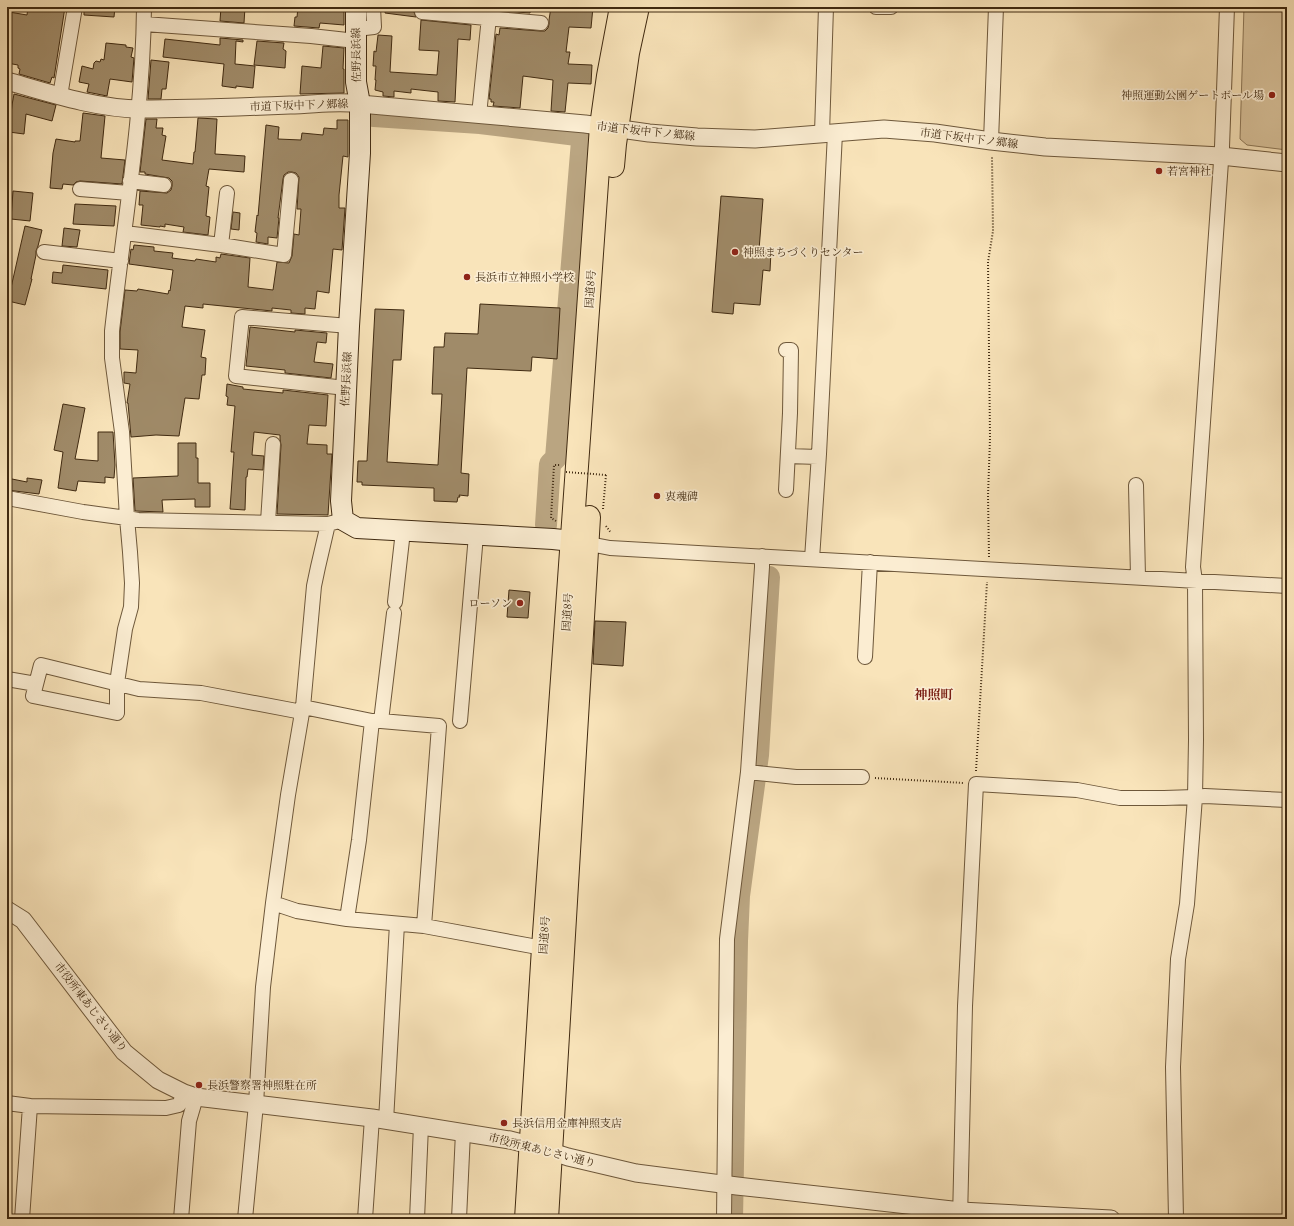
<svg xmlns="http://www.w3.org/2000/svg" width="1294" height="1226" viewBox="0 0 1294 1226" font-family="'IM FELL French Canon','Noto Serif JP',serif">
  <style>
    .green { fill: #dac49d; stroke: #8d7757 }
    .lines { fill: none; stroke-linecap: round; stroke-linejoin: round }
    .river { stroke: #baa581; stroke-width: 22 }
    .building { fill: #a08b69; stroke: #402a11 }
    .minor-casing { stroke: #6e583b; stroke-width: 16 }
    .tertiary-casing { stroke: #6e583b; stroke-width: 19 }
    .secondary-casing { stroke: #402a11; stroke-width: 22 }
    .trunk-casing { stroke: #402a11; stroke-width: 24 }
    .path { stroke: #402a11; stroke-width: 2; stroke-dasharray: 1 2; stroke-linecap: butt }
    .minor { stroke: #fbedd2; stroke-width: 14 }
    .tertiary { stroke: #fbedd2; stroke-width: 17 }
    .secondary { stroke: #fbedd2; stroke-width: 20 }
    .trunk { stroke: #f9e4ba; stroke-width: 22 }
    .path-bridge { stroke: #402a11; stroke-width: 2; stroke-dasharray: 1 2; stroke-linecap: butt }
    .poi-dot { fill: #8f2418; stroke: #fbedd2; stroke-width: 1.5 }
    .labels { text-anchor: middle; stroke-width: 3.5; stroke-linejoin: round; paint-order: stroke }
    .street-label { font-size: 11px; fill: #402a11; stroke: #fbedd2 }
    .poi-label { font-size: 11px; fill: #402a11; stroke: #fbedd2; text-anchor: start }
    .quarter-label { font-size: 13px; font-weight: bold; fill: #7a1f14; stroke: #fbedd2 }
  </style>
  <rect width="100%" height="100%" fill="#f9e4ba"/>
  <filter id="stains"><feTurbulence type="fractalNoise" baseFrequency=".005" numOctaves="4"/><feColorMatrix values="0 0 0 0 .2 0 0 0 0 .09 0 0 0 0 .02 0 0 0 .5 -.17"/></filter>
  <radialGradient id="worn" r=".72"><stop offset=".6" stop-color="#630" stop-opacity="0"/><stop offset="1" stop-color="#630" stop-opacity=".3"/></radialGradient>
  <path class="green" d="M 1244,7 L 1287,7 L 1287,150 L 1247,145 L 1240,139 Z"/>
  <g class="lines">
    <path class="river" d="M 374,116 L 480,123 L 577,135 L 582,141 L 556,458 L 550,464 L 546,525
      M 732,1219 L 737,941 L 739,896 L 758,755 L 769,577"/>
  </g>
  <path class="building" d="M 28,7 L 65,7 L 54,78 L 52,77 L 50,83 L 19,74 L 20,69 L 18,68 L 18,65 L 7,63 L 7,24 L 9,12 L 27,15 Z
    M 84,7 L 115,7 L 114,17 L 84,15 Z
    M 221,7 L 245,7 L 244,23 L 220,21 Z
    M 298,7 L 322,7 L 344,10 L 344,25 L 320,23 L 319,28 L 294,26 L 295,17 L 297,17 Z
    M 386,7 L 415,7 L 414,12 L 416,17 L 385,13 Z
    M 503,7 L 531,7 L 530,13 L 503,11 Z
    M 551,7 L 593,7 L 591,28 L 569,27 L 566,52 L 570,52 L 568,64 L 592,65 L 591,84 L 568,83 L 565,112 L 551,111 L 553,80 L 523,76 L 520,108 L 493,106 L 494,102 L 491,102 L 491,99 L 489,99 L 496,34 L 499,35 L 500,28 L 540,31 L 545,31 L 548,28 L 549,24 L 549,20 Z
    M 421,20 L 471,25 L 470,40 L 458,39 L 455,102 L 438,101 L 438,92 L 411,89 L 411,93 L 394,91 L 394,97 L 383,96 L 383,92 L 375,90 L 376,80 L 375,80 L 376,66 L 373,66 L 374,51 L 376,52 L 378,35 L 392,36 L 390,72 L 437,75 L 439,51 L 419,50 Z
    M 220,38 L 243,40 L 243,42 L 236,41 L 235,64 L 255,66 L 253,88 L 236,86 L 236,88 L 222,86 L 224,64 L 163,57 L 165,39 L 220,45 Z
    M 257,41 L 284,43 L 283,49 L 286,51 L 285,68 L 254,65 Z
    M 106,43 L 126,45 L 126,47 L 133,48 L 131,57 L 134,58 L 132,82 L 110,79 L 107,96 L 87,92 L 89,84 L 79,82 L 82,66 L 93,69 L 94,63 L 96,61 L 100,62 L 101,59 L 104,60 Z
    M 323,46 L 344,48 L 343,69 L 344,69 L 344,93 L 300,94 L 302,66 L 321,68 Z
    M 151,60 L 169,62 L 166,89 L 162,89 L 161,99 L 148,99 Z
    M 14,94 L 56,105 L 52,121 L 26,114 L 24,134 L 9,132 L 12,105 Z
    M 83,113 L 105,116 L 101,158 L 125,160 L 122,184 L 80,181 L 76,182 L 73,185 L 63,184 L 62,189 L 50,188 L 53,153 L 56,139 L 75,142 L 75,141 L 80,141 Z
    M 198,118 L 217,119 L 215,154 L 245,156 L 244,172 L 209,169 L 206,186 L 209,187 L 206,216 L 210,217 L 208,235 L 183,232 L 184,227 L 165,224 L 165,227 L 160,226 L 160,227 L 141,225 L 143,205 L 139,205 L 140,191 L 167,193 L 171,190 L 172,186 L 172,181 L 169,178 L 145,174 L 145,172 L 140,172 L 146,119 L 157,119 L 156,128 L 163,128 L 162,135 L 166,136 L 162,160 L 193,164 L 194,152 L 195,152 Z
    M 337,120 L 348,120 L 348,157 L 343,156 L 339,195 L 339,208 L 345,208 L 342,250 L 333,249 L 329,293 L 317,291 L 315,309 L 305,308 L 305,314 L 291,313 L 291,310 L 272,308 L 272,311 L 203,304 L 203,308 L 185,306 L 182,327 L 205,330 L 201,357 L 206,358 L 205,375 L 202,375 L 199,399 L 185,398 L 179,436 L 156,435 L 131,437 L 128,403 L 127,403 L 130,384 L 124,383 L 124,372 L 136,373 L 138,350 L 120,349 L 120,332 L 125,290 L 137,291 L 138,289 L 168,294 L 169,290 L 170,291 L 173,270 L 129,264 L 131,249 L 133,250 L 134,245 L 154,247 L 154,251 L 173,253 L 172,258 L 195,261 L 196,259 L 216,262 L 216,257 L 220,258 L 221,254 L 250,258 L 248,287 L 273,290 L 277,262 L 289,263 L 292,256 L 294,234 L 299,235 L 301,209 L 297,209 L 299,177 L 296,173 L 292,172 L 288,172 L 284,175 L 283,179 L 278,218 L 279,218 L 277,238 L 268,237 L 268,244 L 256,242 L 257,233 L 255,232 L 257,215 L 258,216 L 266,125 L 279,127 L 278,139 L 301,140 L 302,133 L 323,135 L 324,128 L 337,129 Z
    M 13,191 L 33,193 L 30,221 L 11,219 Z
    M 721,196 L 763,199 L 759,250 L 771,251 L 770,271 L 763,270 L 760,305 L 734,303 L 733,314 L 712,312 Z
    M 75,204 L 116,206 L 114,226 L 73,224 Z
    M 233,212 L 240,213 L 239,230 L 231,229 Z
    M 25,226 L 42,230 L 38,246 L 36,251 L 36,255 L 31,279 L 32,279 L 25,305 L 8,301 Z
    M 64,228 L 80,230 L 77,247 L 62,246 Z
    M 63,265 L 108,270 L 106,289 L 52,283 L 53,272 L 62,273 Z
    M 480,304 L 560,308 L 557,359 L 532,357 L 531,371 L 467,368 L 461,473 L 469,474 L 468,496 L 459,495 L 460,497 L 458,497 L 457,502 L 434,501 L 434,488 L 362,485 L 362,482 L 357,482 L 358,461 L 367,461 L 375,309 L 404,310 L 401,360 L 393,360 L 387,462 L 438,465 L 442,394 L 432,394 L 434,347 L 444,347 L 445,333 L 478,334 Z
    M 250,327 L 295,332 L 295,330 L 327,333 L 326,343 L 317,342 L 314,362 L 333,364 L 331,378 L 285,373 L 285,370 L 246,366 Z
    M 227,384 L 243,387 L 243,389 L 283,393 L 283,390 L 328,395 L 326,426 L 309,425 L 307,444 L 327,445 L 327,454 L 332,454 L 328,515 L 277,514 L 281,445 L 280,439 L 280,435 L 254,432 L 252,455 L 264,456 L 263,470 L 248,469 L 247,477 L 246,477 L 245,510 L 230,509 L 234,452 L 231,452 L 235,406 L 227,405 L 228,397 L 226,396 Z
    M 63,404 L 85,408 L 75,459 L 98,461 L 98,432 L 113,432 L 115,465 L 114,478 L 105,477 L 105,483 L 78,481 L 76,491 L 58,488 L 63,452 L 54,450 Z
    M 178,443 L 196,443 L 196,458 L 198,458 L 198,483 L 210,483 L 210,507 L 195,507 L 195,499 L 162,500 L 163,512 L 135,511 L 133,478 L 178,476 Z
    M 7,478 L 27,482 L 27,478 L 42,480 L 39,494 L 7,490 Z
    M 509,590 L 530,592 L 528,618 L 507,617 Z
    M 595,621 L 626,622 L 623,666 L 593,664 Z"/>
  <g class="lines">
    <g class="minor-casing">
      <path id="minor" d="M 876,7 L 891,7
        M 422,12 L 541,23
        M 144,24 L 311,36 L 356,41
        M 356,29 L 374,27 L 373,7
        M 60,96 L 75,7
        M 479,115 L 489,17
        M 822,133 L 826,7
        M 991,141 L 996,7
        M 130,181 L 164,185
        M 80,189 L 129,193
        M 125,233 L 221,245 L 284,255 L 291,180
        M 221,245 L 227,193
        M 44,252 L 121,261
        M 346,388 L 236,376 L 242,317 L 349,326
        M 788,456 L 818,457
        M 1136,485 L 1138,577
        M 786,490 L 790,413 L 791,350 L 786,350
        M 7,498 L 83,512 L 127,518 L 122,432 L 112,358 L 112,331 C 124,223 143,116 144,7
        M 268,522 L 273,444
        M 579,542 L 610,548 L 1287,586
        M 762,556 L 762,567 L 748,772 L 796,777 L 862,777
        M 812,559 L 819,454 L 835,133
        M 395,602 L 403,531
        M 865,657 L 870,562
        M 7,679 L 36,684
        M 302,712 L 201,693 L 139,689 L 41,665 L 33,696 L 117,713 L 117,683 L 125,629 L 131,607 L 132,583 L 130,552 L 127,518 L 138,520 L 328,524 L 343,520
        M 381,721 L 394,613
        M 460,721 L 476,535
        M 273,903 L 297,911 L 347,919 L 424,926 L 439,726 L 381,721 L 372,721 L 303,707
        M 347,919 L 359,840 L 372,721
        M 424,926 L 543,948
        M 7,1103 L 30,1106
        M 386,1121 L 397,924
        M 22,1219 L 30,1106 L 166,1108 L 179,1105 L 184,1093
        M 181,1219 L 189,1121 L 196,1097
        M 245,1219 L 256,1104 L 263,987 L 273,903 L 288,795 L 303,707 L 314,586 L 318,567 L 328,524
        M 365,1219 L 372,1118
        M 417,1219 L 421,1126
        M 459,1219 L 463,1132
        M 724,1219 L 727,939 L 748,772
        M 960,1219 L 965,1006 L 976,784 L 1077,790 L 1120,798 L 1164,798 L 1195,797 L 1205,796 L 1287,800
        M 1176,1219 L 1173,1067 L 1178,959 L 1187,904 L 1195,797 L 1196,740 L 1195,581 L 1193,567 L 1222,147 L 1227,7"/>
    </g>
    <g class="tertiary-casing">
      <path id="tertiary" d="M 7,81 C 49,93 97,109 141,109 C 190,109 240,107 290,105 C 313,105 337,100 360,104 L 585,124 L 649,133 L 697,137 L 755,139 L 884,129 L 935,133 L 991,141 L 1045,147 L 1221,156 L 1287,163
        M 7,910 L 23,920 L 124,1052 L 158,1080 L 184,1093 L 196,1097 L 372,1118 L 510,1140 L 530,1145 L 568,1157 L 636,1173 L 737,1186 L 961,1211 L 1111,1219"/>
    </g>
    <g class="secondary-casing">
      <path id="secondary" d="M 356,7 L 356,82 L 360,104 L 360,153 L 349,326 L 341,501 L 343,520 L 357,528 L 553,539 L 572,541"/>
    </g>
    <g class="trunk-casing">
      <path id="trunk" d="M 613,166 L 615,144 L 628,53 L 638,7
        M 526,1219 L 543,948 L 601,126 L 608,76 L 621,7
        M 547,1219 L 589,517"/>
    </g>
    <path class="path" d="M 603,509 L 606,475
      M 556,521 L 551,518 L 554,465 L 560,465
      M 606,526 L 611,533
      M 989,557 L 988,496 L 990,438 L 988,262 L 993,231 L 992,156
      M 976,771 L 987,582
      M 875,778 L 964,783"/>
    <use href="#minor" class="minor"/>
    <use href="#tertiary" class="tertiary"/>
    <use href="#secondary" class="secondary"/>
    <use href="#trunk" class="trunk"/>
    <path class="path-bridge" d="M 566,472 L 606,475"/>
  </g>
  <g class="poi-dot">
    <circle cx="1272" cy="95" r="4"/>
    <circle cx="1159" cy="171" r="4"/>
    <circle cx="735" cy="252" r="4"/>
    <circle cx="467" cy="277" r="4"/>
    <circle cx="657" cy="496" r="4"/>
    <circle cx="520" cy="603" r="4"/>
    <circle cx="199" cy="1085" r="4"/>
    <circle cx="504" cy="1123" r="4"/>
  </g>
  <g class="labels">
    <g class="street-label">
      <text transform="translate(356 55) rotate(-91)" y="4">佐野長浜線</text>
      <text transform="translate(299 105) rotate(-2)" y="4">市道下坂中下ノ郷線</text>
      <text transform="translate(646 131) rotate(6)" y="4">市道下坂中下ノ郷線</text>
      <text transform="translate(969 138) rotate(7)" y="4">市道下坂中下ノ郷線</text>
      <text transform="translate(590 289) rotate(-86)" y="4">国道8号</text>
      <text transform="translate(346 379) rotate(-87)" y="4">佐野長浜線</text>
      <text transform="translate(567 612) rotate(-86)" y="4">国道8号</text>
      <text transform="translate(544 935) rotate(-86)" y="4">国道8号</text>
      <text transform="translate(91 1007) rotate(52)" y="4">市役所東あじさい通り</text>
      <text transform="translate(542 1150) rotate(14)" y="4">市役所東あじさい通り</text>
    </g>
    <g class="poi-label">
      <text x="1264" y="99" text-anchor="end">神照運動公園ゲートボール場</text>
      <text x="1167" y="175">若宮神社</text>
      <text x="743" y="256">神照まちづくりセンター</text>
      <text x="475" y="281">長浜市立神照小学校</text>
      <text x="665" y="500">衷魂碑</text>
      <text x="512" y="607" text-anchor="end">ローソン</text>
      <text x="207" y="1089">長浜警察署神照駐在所</text>
      <text x="512" y="1127">長浜信用金庫神照支店</text>
    </g>
    <g class="quarter-label">
      <text x="934" y="699">神照町</text>
    </g>
  </g>
  <rect width="1294" height="1226" fill="none" stroke="#f9e4ba" stroke-width="24"/>
  <rect x="8" y="8" width="1278" height="1210" fill="none" stroke="#402a11" stroke-width="2"/>
  <rect x="12" y="12" width="1270" height="1202" fill="none" stroke="#402a11"/>
  <rect width="100%" height="100%" filter="url(#stains)"/>
  <rect width="100%" height="100%" fill="url(#worn)"/>
</svg>
